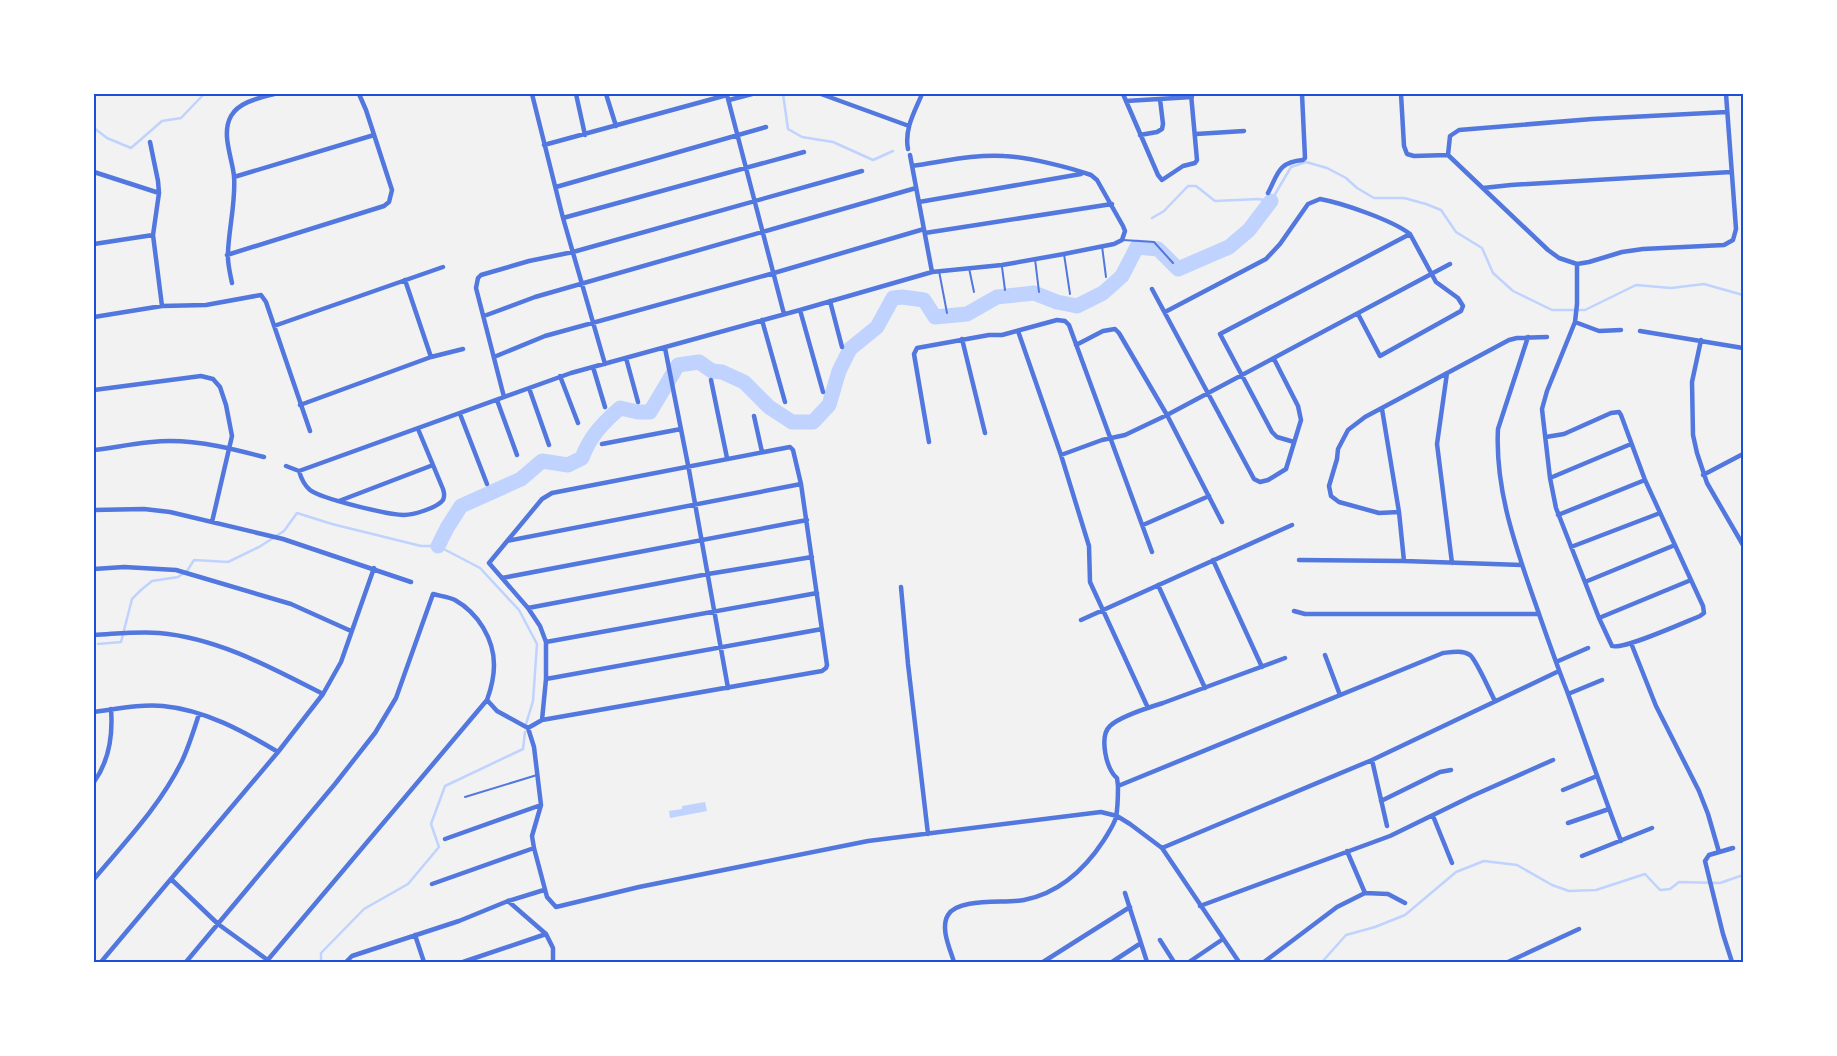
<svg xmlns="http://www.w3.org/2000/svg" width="1837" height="1056" viewBox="0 0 1837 1056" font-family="Quicksand,sans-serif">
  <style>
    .water { fill: #bfd3fe }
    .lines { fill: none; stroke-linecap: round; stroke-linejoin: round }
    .stream { stroke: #bfd3fe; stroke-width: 2.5 }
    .river { stroke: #bfd3fe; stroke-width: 15 }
    .service { stroke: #5277de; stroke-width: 2 }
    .minor { stroke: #5277de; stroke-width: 4.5 }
    .neatline { fill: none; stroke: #1d4ed8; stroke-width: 2 }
  </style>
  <rect width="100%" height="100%" fill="#f2f2f2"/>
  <path class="water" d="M 705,802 L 707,811 L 670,818 L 669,811 L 682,809 L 682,806 Z"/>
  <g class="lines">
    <path class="stream" d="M 783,94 L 788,129 L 802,137 L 833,142 L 873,160 L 893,151
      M 94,128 L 107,138 L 131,148 L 162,121 L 181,118 L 204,94
      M 1152,218 L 1164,211 L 1188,186 L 1196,186 L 1215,201 L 1258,199 L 1271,201 L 1291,167 L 1306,162 L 1327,168 L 1346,178 L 1357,188 L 1374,198 L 1404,198 L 1426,204 L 1441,210 L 1456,232 L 1482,248 L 1493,273 L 1513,291 L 1552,310 L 1585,310 L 1636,285 L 1671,288 L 1704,284 L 1743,295
      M 98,644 L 121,642 L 132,599 L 141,590 L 152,581 L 178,577 L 187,571 L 194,560 L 228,562 L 259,547 L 284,531 L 297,513 L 332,524 L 421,546 L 438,546 L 480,568 L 519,610 L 537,644 L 533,701 L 526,724
      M 321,962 L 321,953 L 364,909 L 408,884 L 439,847 L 431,824 L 445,786 L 523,749 L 525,732
      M 1322,962 L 1346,935 L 1375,927 L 1405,915 L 1456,872 L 1484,861 L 1517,865 L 1552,885 L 1569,891 L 1596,890 L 1645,874 L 1660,890 L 1670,889 L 1679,882 L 1720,883 L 1743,875"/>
    <path class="river" d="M 438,546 L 447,528 L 461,506 L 521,479 L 542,461 L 568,465 L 582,458 C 590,436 603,423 620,408 L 638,412 L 650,412 L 678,365 L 699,362 L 712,371 L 722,372 L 744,382 L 769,407 L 792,422 L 813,422 L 829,405 L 839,371 L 850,349 L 877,327 L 893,298 L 902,297 L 924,300 L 935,317 L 967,314 L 997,297 L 1034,293 L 1057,302 L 1077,306 L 1103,293 L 1122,276 L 1137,247 L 1158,249 L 1178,269 L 1229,247 L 1249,230 L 1271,201"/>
    <path class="service" d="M 1123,240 L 1154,242 L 1173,263
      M 1102,246 L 1106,277
      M 1064,254 L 1070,294
      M 1035,259 L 1039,292
      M 1002,267 L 1005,290
      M 969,268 L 974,292
      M 939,271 L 947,313
      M 465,797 L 537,775"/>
    <path class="minor" d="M 532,94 L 563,218 L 605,364
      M 576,94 L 585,135
      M 606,94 L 616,126
      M 821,94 L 909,126
      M 1123,94 L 1158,175 L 1162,180 L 1183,166 L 1195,163 L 1197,160 L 1191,94
      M 1401,94 L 1404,146 L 1407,154 L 1414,156 L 1448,155 L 1548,250 L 1559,258 L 1577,264 L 1589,262 L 1622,252 L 1643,249 L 1724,245 L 1733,240 L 1736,229 L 1726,94
      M 729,100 L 752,94
      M 1126,101 L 1192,97
      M 1196,134 L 1244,131
      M 1140,135 L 1157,132 L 1162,129 L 1163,124 L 1160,99
      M 150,142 L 158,181 L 159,193 L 153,235 L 162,306
      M 544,145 L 727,95 L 784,314
      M 908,149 C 904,129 915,111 922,94
      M 910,155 L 932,272
      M 1448,155 L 1450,136 L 1459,130 L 1592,119 L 1727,112
      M 94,172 L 159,193
      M 234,177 L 374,135
      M 556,187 L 766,127
      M 1483,188 L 1511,185 L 1731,172
      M 1268,193 C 1278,174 1278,162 1303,160 L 1305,158 L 1302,94
      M 919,202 L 1081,174
      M 563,218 L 804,152
      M 925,233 L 1112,204
      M 94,244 L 153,235
      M 227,255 L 384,206 L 389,202 L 392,190 L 366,110 L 359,94
      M 405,280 L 431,357
      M 232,283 C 230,273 227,262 228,252 C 229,227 236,201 234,176 C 232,157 221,134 231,116 C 239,102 259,98 274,94
      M 1152,289 L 1254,479 L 1260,482 L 1268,480 L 1286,469 L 1301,420 L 1298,406 L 1274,359
      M 830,301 L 842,347
      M 800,310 L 823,392
      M 1165,312 L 1266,259 L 1280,244 L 1308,204 L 1320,199 C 1342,203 1392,220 1410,234 L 1436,282 L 1458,298 L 1463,306 L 1461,311 L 1380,356 L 1358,314
      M 484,316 L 535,297 L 916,188
      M 94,317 L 162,306 L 206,305 L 261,295 L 266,302 L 310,431
      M 762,320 L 785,402
      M 1575,322 L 1599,331 L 1621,330
      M 274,326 L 443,267
      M 1018,331 L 1061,455 L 1089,546 L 1090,582 L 1148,708
      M 1640,331 L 1743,348
      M 1528,337 L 1498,429 C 1495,485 1513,539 1531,591 C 1543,625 1554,658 1567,691 C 1585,741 1602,791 1621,841
      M 962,339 L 985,433
      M 1701,340 L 1692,382 L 1693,435 L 1697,453 L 1707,483 L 1743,545
      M 1076,345 L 1103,331 L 1115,329 L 1119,333 L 1167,415 L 1222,522
      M 665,348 L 689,470 L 728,688
      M 494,357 L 545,336 L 774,273 L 924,229
      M 626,358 L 638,402
      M 593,367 L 605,407
      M 1447,373 L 1437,444 L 1452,563
      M 560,376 L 578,423
      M 711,380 L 727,458
      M 529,388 L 549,445
      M 94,390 L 201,376 L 213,379 L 220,387 L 226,405 L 232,436 L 212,522
      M 504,397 L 476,288 L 478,278 L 481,275 L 529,261 L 573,252 L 862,171
      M 497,400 L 517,455
      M 300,405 L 431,357 L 463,349
      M 1382,409 L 1399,512 L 1404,561
      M 460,414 L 487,484
      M 754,416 L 762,452
      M 1546,437 L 1564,434 L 1611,413 L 1619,412 L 1621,415 L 1645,480 L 1703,606 L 1704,613 L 1700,616 C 1685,622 1623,650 1612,646 L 1599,618 L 1556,508 L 1550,478 L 1543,418 L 1542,409 L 1547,391 L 1575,322 L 1577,304 L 1577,264
      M 929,442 L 914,354 L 917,348 L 989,335 L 1002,335 L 1057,320 L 1065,321 L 1069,325 L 1152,552
      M 1294,442 L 1277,437 L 1272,432 L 1220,334 L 1410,234
      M 602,444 L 681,429
      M 94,450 C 119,447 145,441 170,441 C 202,441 233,449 264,457
      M 1061,455 L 1102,440 L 1125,435 L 1167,415 L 1450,264
      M 286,466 L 299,471 L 571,373 L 800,310 L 932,272 L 1002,265 L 1064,254 L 1114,244 L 1122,240 L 1125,231 L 1123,226 L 1097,180 L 1091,175 C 1068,167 1028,157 1004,156 C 974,154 942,162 912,166
      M 299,471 C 301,478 304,485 310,490 C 322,499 389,515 404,515 C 413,515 437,508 443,500 C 445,496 444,492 443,489 L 418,429
      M 1703,475 L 1743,454
      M 1550,478 L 1631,444
      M 339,501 L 433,465
      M 94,510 L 144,509 L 170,512 L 283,539 L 411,582
      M 1399,512 L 1379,513 L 1339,502 L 1331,496 L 1329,486 L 1337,459 L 1338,449 L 1348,430 L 1365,417 L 1509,340 L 1517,338 L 1547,337
      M 1558,515 L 1645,480
      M 1143,525 L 1209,496
      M 507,541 L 801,484
      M 1571,547 L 1660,513
      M 1213,560 L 1262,667
      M 1299,560 L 1404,561 L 1522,565
      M 94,569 L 124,567 L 176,570 L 291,604 L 351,631
      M 502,578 L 807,520
      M 1585,582 L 1675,545
      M 1158,585 L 1205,688
      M 901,587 L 908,664 L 928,834
      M 528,608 L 708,574 L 812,557
      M 1294,611 L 1305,614 L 1539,614
      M 1599,618 L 1691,580
      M 1081,620 L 1292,525
      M 94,635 C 115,634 138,631 159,633 C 218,638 272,668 323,694
      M 546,642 L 817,593
      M 1631,643 L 1656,706 L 1699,791 L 1708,814 L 1719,852
      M 1325,655 L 1340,695
      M 1556,662 L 1588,648
      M 546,679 L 822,629
      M 1568,694 L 1602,680
      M 487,700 L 497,711 L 528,728 L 534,747 L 541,805 L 532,836 L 534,848 L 547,897 L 556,907 L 639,887 L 868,841 L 1101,812 L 1117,816 L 1130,824 L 1162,848 L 1239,962
      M 94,712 C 117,709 140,704 163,706 C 205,710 243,731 278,752
      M 528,728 L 542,720 L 822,671 L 826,668 L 827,665 L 801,484 L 793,450 L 790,447 L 552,493 L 542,499 L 489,563 L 528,608 L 540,626 L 546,642 L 546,679 L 542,720
      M 1372,760 L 1387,826
      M 94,782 C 109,761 113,735 111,709
      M 1118,786 L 1117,778 C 1106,770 1099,736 1110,726 C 1119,717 1150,707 1163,703 C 1204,688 1244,673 1285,658
      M 1563,790 L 1597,776
      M 1381,801 L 1440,772 L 1451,770
      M 1433,816 L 1452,863
      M 1568,823 L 1609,809
      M 445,839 L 541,805
      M 1162,848 L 1372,760 L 1559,671
      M 1347,851 L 1365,893
      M 1582,856 L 1652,828
      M 94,879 C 125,842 160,806 182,761 C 189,746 194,730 199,714
      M 171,879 L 218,924 L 269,961
      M 432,884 L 534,848
      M 1125,893 L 1147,962
      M 508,901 L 546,934 L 553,948 L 553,962
      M 1200,906 L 1390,836 L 1472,796 L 1553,760
      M 415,935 L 424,962
      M 1160,940 L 1174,962
      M 101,962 L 278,752 L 323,694 L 341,662 L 374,568
      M 186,962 L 335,784 L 375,733 L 396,698 L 433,594 C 440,596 449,597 455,600 C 478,613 494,639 494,665 C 494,677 491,689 487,700 L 266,962
      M 346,962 L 352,956 L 459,921 L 508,901 L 544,890
      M 463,962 L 546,934
      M 954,962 C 950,949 940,928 948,915 C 959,897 1006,904 1024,900 C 1060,893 1085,869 1104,840 C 1108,833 1114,825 1116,817 C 1118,807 1118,796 1118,786 L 1443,653 C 1452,652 1462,650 1470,655 C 1477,661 1490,692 1495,701
      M 1043,962 L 1130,907
      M 1112,962 L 1141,943
      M 1189,962 L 1223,939
      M 1264,962 L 1337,907 L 1365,893 L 1388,894 L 1405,903
      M 1508,962 L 1579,929
      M 1732,962 L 1723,934 L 1705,861 L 1709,855 L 1733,848"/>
  </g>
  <rect width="1837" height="1056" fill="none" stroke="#ffffff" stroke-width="190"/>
  <rect x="95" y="95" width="1647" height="866" class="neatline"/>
</svg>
